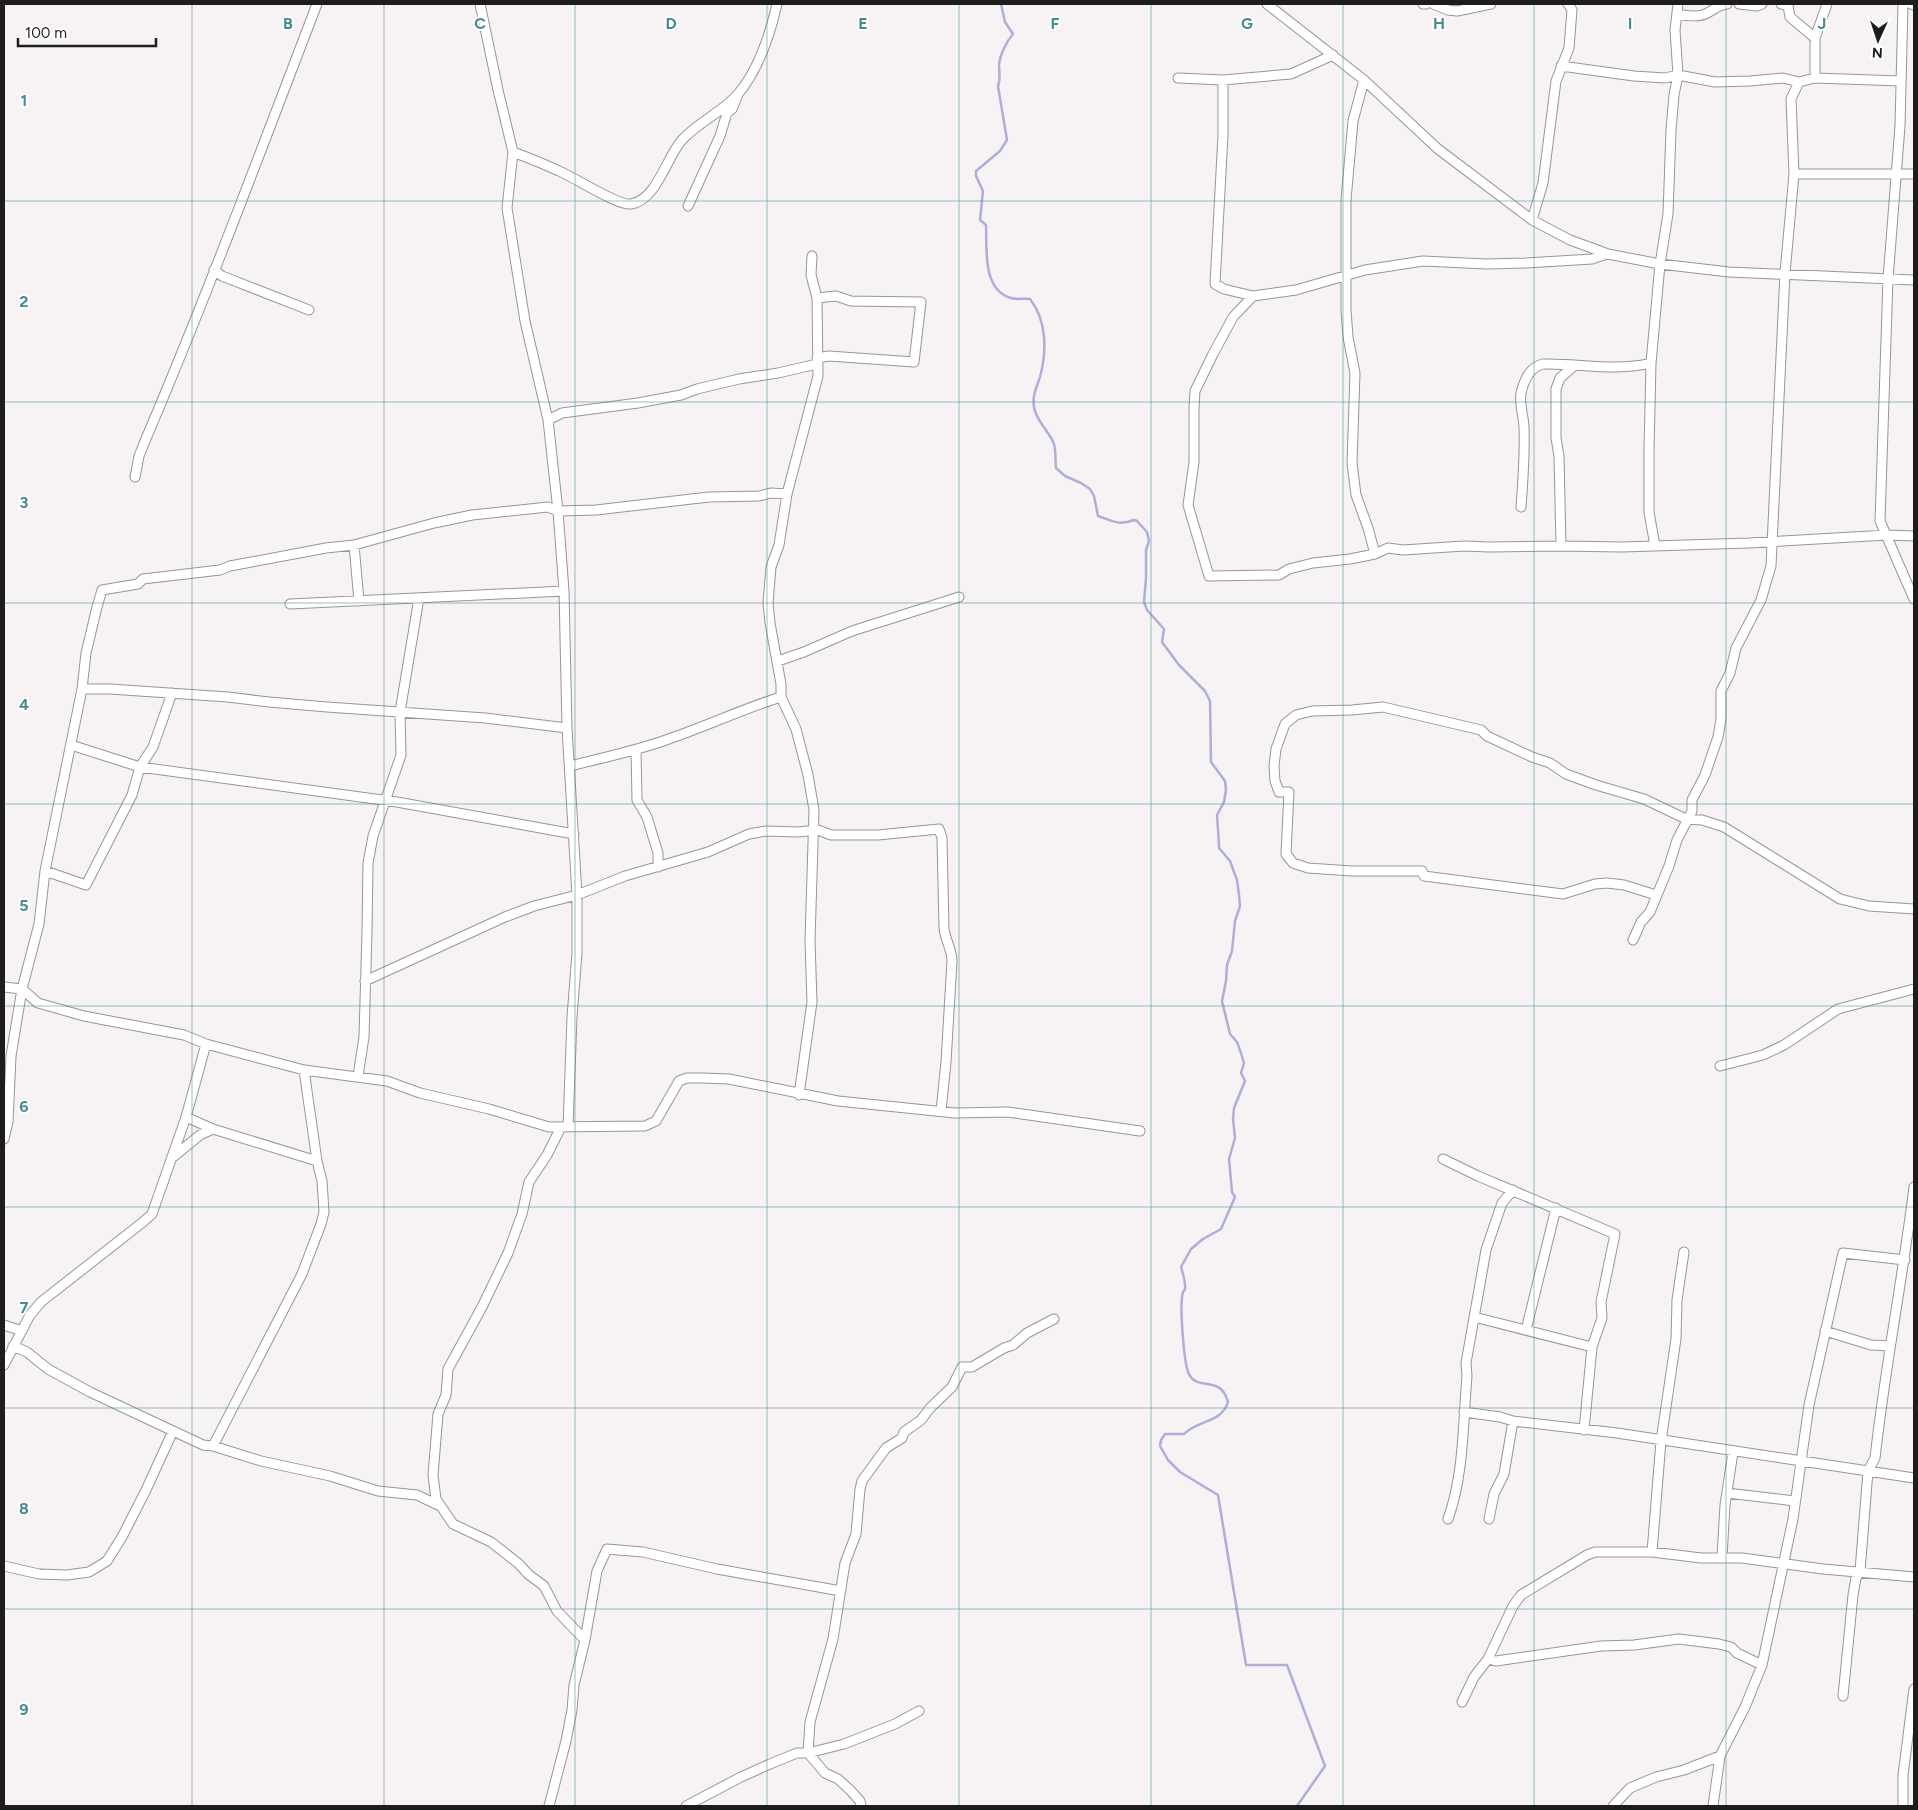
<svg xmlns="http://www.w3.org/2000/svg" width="1918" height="1810" viewBox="0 0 1918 1810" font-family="Figtree,sans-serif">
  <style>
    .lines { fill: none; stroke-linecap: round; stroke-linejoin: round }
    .stream { stroke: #aeaed8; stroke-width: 2.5 }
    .minor-casing { stroke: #989597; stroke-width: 11 }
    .minor { stroke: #fff; stroke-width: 9 }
    .grid { fill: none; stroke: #448c91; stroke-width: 1; stroke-opacity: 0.55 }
    .grid-label { font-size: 16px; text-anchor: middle; font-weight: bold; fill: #448c91; stroke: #fff; stroke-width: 4; stroke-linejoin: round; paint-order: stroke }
  </style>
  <rect width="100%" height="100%" fill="#f7f3f5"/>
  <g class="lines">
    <path class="stream" d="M 1001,4 L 1005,22 L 1013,34 C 1006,42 1000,55 999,65 C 999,73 1001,78 998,86 L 1007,140 L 1000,151 L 976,171 L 976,176 L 983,191 L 980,220 L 986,225 C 987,248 982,290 1011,298 C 1016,300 1024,298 1030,299 C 1047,321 1047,351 1040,377 C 1037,387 1032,395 1034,407 C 1036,421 1049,431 1054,444 C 1056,451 1055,460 1056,468 L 1065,476 L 1081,483 L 1090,489 L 1094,496 L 1098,516 C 1113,521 1118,526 1134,520 L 1137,521 L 1147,532 L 1149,541 L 1146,550 L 1146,578 L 1144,602 L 1147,610 L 1164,629 L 1162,642 L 1179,665 L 1205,691 L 1210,701 L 1211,762 L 1225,781 L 1226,790 L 1224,802 L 1217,815 L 1219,844 L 1219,848 L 1230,861 L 1237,880 L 1239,895 L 1240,906 L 1235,921 L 1232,951 L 1227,965 L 1226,981 L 1222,1001 L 1230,1034 L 1237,1042 L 1241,1053 L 1244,1063 L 1241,1073 L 1245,1081 L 1234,1108 L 1233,1119 L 1235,1138 L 1229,1159 L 1232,1192 L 1235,1197 L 1221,1229 L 1203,1239 L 1191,1249 L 1181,1267 C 1183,1274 1186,1283 1185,1289 C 1185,1290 1184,1291 1183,1292 C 1179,1304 1184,1360 1188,1372 C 1196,1393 1220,1373 1228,1402 C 1222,1423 1197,1420 1184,1434 L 1165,1434 L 1161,1440 L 1160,1446 L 1168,1460 L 1180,1472 L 1218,1495 L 1246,1665 L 1287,1665 L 1325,1766 L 1297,1806"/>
    <g class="minor-casing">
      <path id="minor" d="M 480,4 L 498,90 L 513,152 L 507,208 L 525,321 L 548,420 L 558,511 L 564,591 L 567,728 L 577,895 L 577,953 L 572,1017 L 568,1127
        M 1267,4 L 1364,80 L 1438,149 L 1532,220 L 1570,240 L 1608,254 L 1660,264 L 1729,272 L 1914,280
        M 1423,4 L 1426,4
        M 1433,4 L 1448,10 L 1457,11 L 1491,4
        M 1739,4 L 1757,6 L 1762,4
        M 1781,4 L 1788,6 L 1790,17 L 1815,38
        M 1903,4 L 1900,126 L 1888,279 L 1880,521 L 1914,599
        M 1911,4 L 1914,5
        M 1677,14 C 1687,16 1701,18 1709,12 C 1716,8 1719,5 1727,4
        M 1561,66 L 1634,76 L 1665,78 L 1678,75 L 1715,82 L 1750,81 L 1783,78 L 1799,82 L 1815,78 L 1901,81
        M 1178,78 L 1223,80 L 1291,74 L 1333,55
        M 1815,78 L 1815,38 L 1827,4
        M 1223,80 L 1223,135 L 1215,284 L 1224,289 L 1253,296 L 1296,290 L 1365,270 L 1423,261 L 1486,264 L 1526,263 L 1592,259 L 1607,254
        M 1364,80 L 1353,121 L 1346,200 L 1346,310 L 1348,337 L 1355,373 L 1352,463 L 1356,495 L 1368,528 L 1375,554
        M 513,152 C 529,158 544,164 559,171 C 574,177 618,206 631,204 C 657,200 667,156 682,140 C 698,122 723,112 738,94 C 759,69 770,35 777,4
        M 1794,174 L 1914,174
        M 688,206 L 720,136 L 727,113 L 732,109 L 737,97
        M 1532,220 L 1543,183 L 1556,81 L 1569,48 L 1572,10 L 1568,4
        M 214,270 L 222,276 L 309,310
        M 1253,296 L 1233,317 L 1213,354 L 1195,391 L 1194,408 L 1194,462 L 1188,505 L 1209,576 L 1279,575 L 1289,569 L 1313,563 L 1350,559 L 1375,554 L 1388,548 L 1403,550 L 1464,546 L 1489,547 L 1561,546 L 1622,547 L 1749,543 L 1887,535 L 1914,536
        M 817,298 L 836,296 L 851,301 L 921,302 L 914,362 L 829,356 L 817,358
        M 548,420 L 562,413 L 638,403 L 681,395 L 697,389 L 739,379 L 778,373 L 817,364
        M 135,477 L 139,456 L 145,441 C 206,298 261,150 317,4
        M 1521,507 C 1523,481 1525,454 1524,428 C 1524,417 1519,405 1521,393 C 1524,380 1530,367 1543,364 C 1579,363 1615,372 1651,363
        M 354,545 L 359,601
        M 1561,546 L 1559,456 L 1556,438 L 1556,389 L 1560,378 L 1575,365
        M 1655,546 L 1649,512 L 1649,449 L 1651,363 L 1660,264 L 1668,214 L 1671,130 L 1674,95 L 1678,75 L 1675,30 L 1678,4
        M 290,604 L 564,591
        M 778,661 L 804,652 L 852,631 L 959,597
        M 82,689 L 110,689 L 228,697 L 269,702 L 327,707 L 485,718 L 567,728
        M 71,745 L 140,767 L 397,802 L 574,834
        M 636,750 L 637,800 L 647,817 L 658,853 L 658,867
        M 570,766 C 602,758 635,751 666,740 C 705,727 742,709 781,697
        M 45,871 L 86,885 L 132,795 L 140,767 L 153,747 L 172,693
        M 1656,895 L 1624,885 L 1607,883 L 1595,884 L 1563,894 L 1424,876 L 1422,871 L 1352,871 L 1308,868 L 1293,863 L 1286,854 L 1289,792 L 1279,792 L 1275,781 L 1274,766 L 1276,749 L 1285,724 L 1296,715 L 1312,711 L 1352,710 L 1383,707 L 1481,730 L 1487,736 L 1532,757 L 1550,763 L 1566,774 L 1596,785 L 1644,799 L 1686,819 L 1702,820 L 1724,827 L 1840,899 L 1869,906 L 1914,909
        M 1633,940 L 1641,922 L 1650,912 L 1669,866 L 1677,840 L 1692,811 L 1692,800 L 1705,775 L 1718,737 L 1721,719 L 1721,691 L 1730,673 L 1736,648 L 1761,600 L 1771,566 L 1785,273 L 1794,174 L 1791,99 L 1799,82
        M 365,981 L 505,917 L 534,906 L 577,895 L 625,876 L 708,852 L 749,834 L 766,831 L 798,832 L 818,830 L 831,835 L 878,835 L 939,829 L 942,838 L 944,928 C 945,940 952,949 952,961 L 946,1062 L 941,1111
        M 4,987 L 22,989 L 38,1003 L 84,1016 L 184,1035 L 206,1044 L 304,1070 L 387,1081 L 420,1093 L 489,1109 L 549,1127 L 645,1126 L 656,1121 L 679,1081 L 687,1078 L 702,1078 L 729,1079 L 838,1101 L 955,1113 L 1008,1112 L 1140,1131
        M 1720,1066 L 1763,1055 L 1784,1045 L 1838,1009 L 1914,989
        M 358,1076 L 364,1037 L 367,932 L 368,863 L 373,836 L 401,755 L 400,712 L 419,598
        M 799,1095 L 812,1002 L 810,941 L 814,810 L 808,775 L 796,729 L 781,697 L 781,684 L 770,623 L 768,603 L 771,567 L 779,545 L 787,494 L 818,376 L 817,298 L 811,275 L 812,256
        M 186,1117 L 213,1129 L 317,1161
        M 561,1127 L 547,1155 L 529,1182 L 522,1214 L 508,1253 L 482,1307 L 448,1369 L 446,1395 L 438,1414 L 433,1475 L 436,1499 L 453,1524 L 491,1542 L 519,1564 L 528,1574 L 544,1586 L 557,1611 L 585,1640
        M 4,1139 L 8,1122 L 11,1056 L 22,989 L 39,924 L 45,871 L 82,689 L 86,653 L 97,607 L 102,590 L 138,584 L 143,579 L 220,570 L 230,566 L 326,548 L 354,545 L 434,523 L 472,515 L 548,507 L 558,511 L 596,510 L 709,497 L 759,496 L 771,493 L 787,494
        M 173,1157 L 200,1135 L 213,1129
        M 1443,1159 L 1478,1176 L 1615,1234 L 1601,1302 L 1602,1318 L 1592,1347 L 1584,1430
        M 1474,1317 L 1592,1347
        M 4,1325 L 22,1331
        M 1526,1330 L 1556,1208
        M 1825,1331 L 1871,1345 L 1890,1346
        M 13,1346 L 27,1352 L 48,1369 L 90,1392 L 203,1445 L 213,1446 L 261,1461 L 330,1476 L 378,1491 L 417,1495 L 438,1505
        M 4,1365 L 30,1315 L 41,1302 L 143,1222 L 152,1214 L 186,1117 L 206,1044
        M 1464,1412 L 1500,1417 L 1513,1421 L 1617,1433 L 1914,1478
        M 213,1446 L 302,1274 L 321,1224 L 324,1212 L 322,1181 L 317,1161 L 304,1070
        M 1727,1493 L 1795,1501
        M 1448,1519 C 1464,1475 1463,1422 1467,1376 L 1466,1363 L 1486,1250 L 1502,1203 L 1513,1190
        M 1489,1519 L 1494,1494 L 1504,1474 L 1513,1421
        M 1652,1552 L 1661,1441 L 1676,1339 L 1677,1300 L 1684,1252
        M 1722,1557 L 1725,1505 L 1733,1452
        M 4,1566 L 39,1574 L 67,1575 L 89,1572 L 107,1561 L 122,1537 L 146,1490 L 173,1431
        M 1488,1659 L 1496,1661 L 1601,1646 L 1634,1645 L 1679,1639 L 1719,1644 L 1731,1647 L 1737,1653 L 1762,1665
        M 1843,1696 L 1853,1595 L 1856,1578 L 1860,1571 L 1868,1471 L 1875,1458 C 1885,1367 1903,1277 1914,1187
        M 1462,1702 L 1474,1677 L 1488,1659 L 1513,1606 L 1521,1595 L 1587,1555 L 1595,1552 L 1652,1552 L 1701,1558 L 1742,1558 L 1823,1569 L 1914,1577
        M 549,1806 L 566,1741 L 572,1710 L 574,1685 L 585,1640 L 597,1571 L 607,1549 L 643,1552 L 717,1569 L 841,1591
        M 686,1806 L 741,1777 L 770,1764 L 797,1753 L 808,1753 L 844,1744 L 895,1724 L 919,1711
        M 861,1806 L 860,1801 L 850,1790 L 838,1779 L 825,1773 L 808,1753 L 810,1722 L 833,1639 L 845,1563 L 856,1534 L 860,1489 L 862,1481 L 886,1448 L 902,1438 L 904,1432 L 921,1420 L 930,1408 L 952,1387 L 962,1367 L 972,1367 L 1004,1348 L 1013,1345 L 1027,1333 L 1054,1319
        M 1613,1806 L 1630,1788 L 1656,1777 L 1684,1770 L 1720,1756
        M 1713,1806 L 1720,1756 L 1745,1707 L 1762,1665 L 1793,1519 L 1809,1405 L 1843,1253 L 1905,1260
        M 1903,1806 L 1903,1775 L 1914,1689"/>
    </g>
    <use href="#minor" class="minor"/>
  </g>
  <path class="grid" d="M 192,4 L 192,1806M 384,4 L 384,1806M 575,4 L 575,1806M 767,4 L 767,1806M 959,4 L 959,1806M 1151,4 L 1151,1806M 1343,4 L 1343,1806M 1534,4 L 1534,1806M 1726,4 L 1726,1806M 4,201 L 1914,201M 4,402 L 1914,402M 4,603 L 1914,603M 4,804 L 1914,804M 4,1006 L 1914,1006M 4,1207 L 1914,1207M 4,1408 L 1914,1408M 4,1609 L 1914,1609"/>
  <g class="grid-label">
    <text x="288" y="29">B</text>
    <text x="480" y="29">C</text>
    <text x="671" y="29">D</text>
    <text x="863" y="29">E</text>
    <text x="1055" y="29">F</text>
    <text x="1247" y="29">G</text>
    <text x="1439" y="29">H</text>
    <text x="1630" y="29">I</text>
    <text x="1822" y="29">J</text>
    <text x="24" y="106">1</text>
    <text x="24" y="307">2</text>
    <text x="24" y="508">3</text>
    <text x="24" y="710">4</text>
    <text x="24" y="911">5</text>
    <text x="24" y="1112">6</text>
    <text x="24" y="1313">7</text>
    <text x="24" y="1514">8</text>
    <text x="24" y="1715">9</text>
  </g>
  <rect width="1918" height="1810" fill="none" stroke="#1e1c1d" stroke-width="10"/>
  <g transform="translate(1878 40) rotate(183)" stroke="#ffffff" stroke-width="4" paint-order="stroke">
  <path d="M0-4L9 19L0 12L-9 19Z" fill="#1e1c1d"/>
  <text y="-8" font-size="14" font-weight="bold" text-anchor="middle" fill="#1e1c1d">N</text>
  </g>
  <path d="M18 38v8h138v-8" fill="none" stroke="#1e1c1d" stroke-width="2.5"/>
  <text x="25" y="38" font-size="15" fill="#1e1c1d" stroke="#ffffff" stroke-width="4" paint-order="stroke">100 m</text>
</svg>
